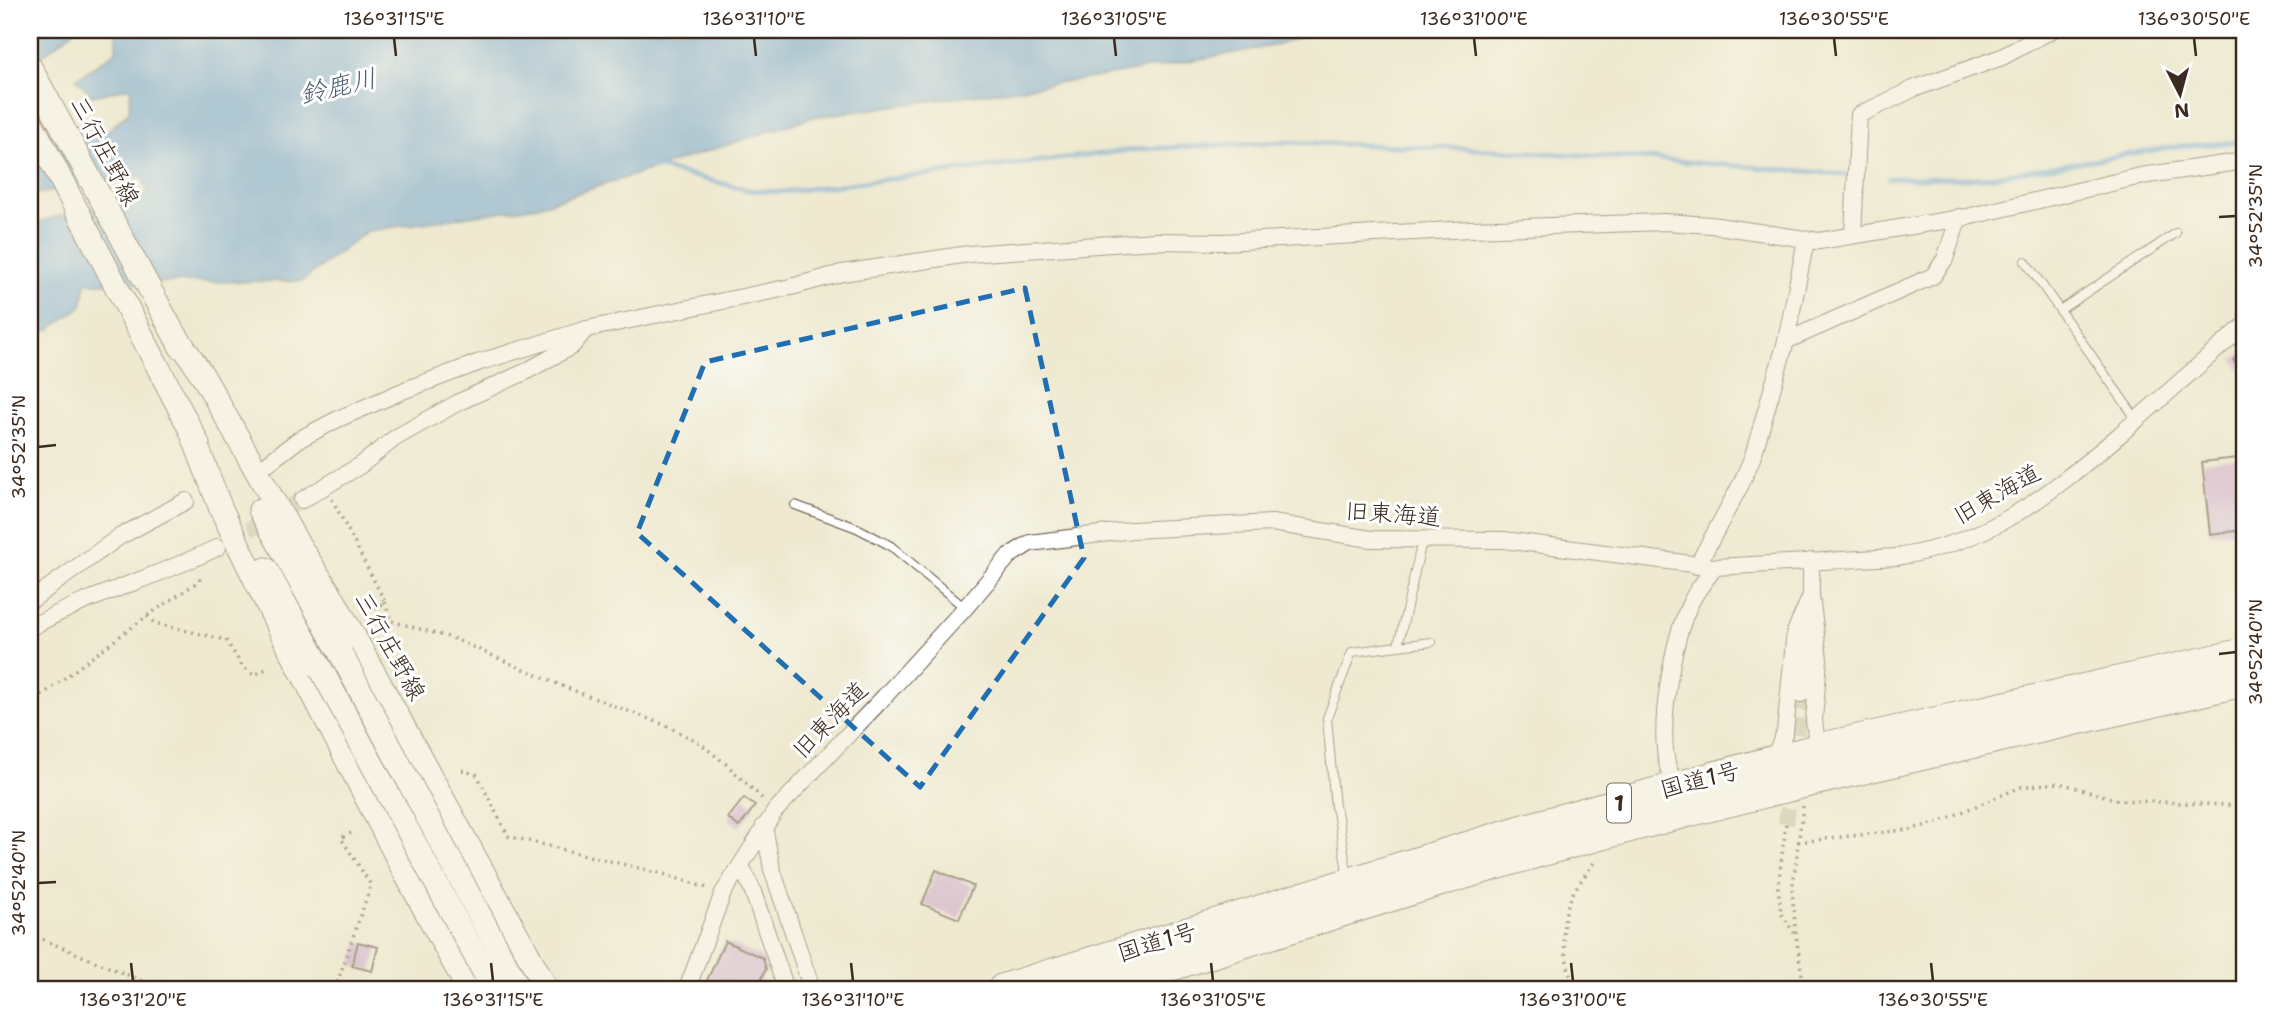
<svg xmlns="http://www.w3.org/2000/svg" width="2275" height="1019" viewBox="0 0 2275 1019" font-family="'Shantell Sans','Klee One',sans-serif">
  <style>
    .water { fill: #659fd5; stroke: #50647a; stroke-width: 2 }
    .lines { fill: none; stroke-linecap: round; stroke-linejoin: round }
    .stream { stroke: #659fd5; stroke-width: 5 }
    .building { fill: #c89cd1 }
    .street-tunnel { stroke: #cac3ac; stroke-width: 16; stroke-dasharray: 16 8; stroke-linecap: butt }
    .lane-casing { stroke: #564739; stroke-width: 10 }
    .street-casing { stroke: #564739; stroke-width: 18 }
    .secondary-casing { stroke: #564739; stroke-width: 25 }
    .highway-casing { stroke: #564739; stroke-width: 32 }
    .path { stroke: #564739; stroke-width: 3.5; stroke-dasharray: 2 5; stroke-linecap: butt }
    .lane { stroke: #fff; stroke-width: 8 }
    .street { stroke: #fff; stroke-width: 16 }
    .secondary { stroke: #fff; stroke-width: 23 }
    .highway { stroke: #fff; stroke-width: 30 }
    .secondary-bridge-casing { stroke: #564739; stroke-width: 25; stroke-linecap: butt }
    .secondary-bridge { stroke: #fff; stroke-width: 23 }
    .marked { fill: none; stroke: #1f6fb2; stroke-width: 5; stroke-dasharray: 14 9; stroke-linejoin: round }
    .ticks { fill: none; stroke: #3b2a1e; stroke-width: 2.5 }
    .labels { text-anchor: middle; stroke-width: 6; stroke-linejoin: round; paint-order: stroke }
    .shield { fill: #fff; stroke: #766a62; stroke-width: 2 }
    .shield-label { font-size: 23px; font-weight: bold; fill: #3b2a1e }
    .street-label { font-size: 24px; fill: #3b2a1e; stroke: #fff }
    .water-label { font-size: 26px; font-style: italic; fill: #4e5f70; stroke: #fff }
    .neatline { fill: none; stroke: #3b2a1e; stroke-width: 2.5 }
    .ticks-label { font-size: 18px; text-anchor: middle; fill: #3b2a1e }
  </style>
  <rect width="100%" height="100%" fill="#fff"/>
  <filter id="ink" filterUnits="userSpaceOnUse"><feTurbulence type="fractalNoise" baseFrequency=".0143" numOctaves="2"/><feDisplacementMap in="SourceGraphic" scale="14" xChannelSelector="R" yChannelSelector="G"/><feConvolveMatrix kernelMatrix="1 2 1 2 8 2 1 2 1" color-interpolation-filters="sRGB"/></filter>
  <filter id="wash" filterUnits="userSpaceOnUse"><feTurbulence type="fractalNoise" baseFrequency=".00686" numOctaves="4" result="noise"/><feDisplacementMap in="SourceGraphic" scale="28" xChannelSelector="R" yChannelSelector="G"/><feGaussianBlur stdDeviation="1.57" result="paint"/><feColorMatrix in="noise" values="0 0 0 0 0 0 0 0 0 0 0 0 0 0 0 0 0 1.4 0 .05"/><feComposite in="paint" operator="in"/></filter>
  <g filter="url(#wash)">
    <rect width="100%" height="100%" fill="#eee9d0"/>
    <path class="water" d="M 30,30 L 75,30 L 30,65 Z
      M 127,30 L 1321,30 L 1278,45 L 1087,79 L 813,117 L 538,206 L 367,231 L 302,281 L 86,283 L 82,306 L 49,330 L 30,330 L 30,224 L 149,193 L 141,176 L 36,194 L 30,192 L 30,143 L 104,134 L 129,112 L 131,87 L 93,96 L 76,79 L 116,51 L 116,35 Z"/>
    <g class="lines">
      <path class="stream" d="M 653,166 L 748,190 L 780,192 L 1141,149 L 1283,142 L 1457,148 L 1651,159 L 1854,175
        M 1889,178 L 1982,178 L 2179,146 L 2245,142"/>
    </g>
    <g id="blocks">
      <path class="building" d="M 2245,349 L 2245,375 L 2233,360 Z
        M 2237,458 L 2245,530 L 2210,534 L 2202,462 Z
        M 744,798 L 755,806 L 739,827 L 728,818 Z
        M 936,870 L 973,886 L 959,919 L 922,904 Z
        M 725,941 L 763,958 L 766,969 L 757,989 L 703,989 Z
        M 358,942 L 378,947 L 372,971 L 352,966 Z"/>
    </g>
  </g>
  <g filter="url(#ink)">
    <use href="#blocks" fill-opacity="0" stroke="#564739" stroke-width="2"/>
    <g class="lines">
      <path class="street-tunnel" d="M 228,542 L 302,500
        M 1794,758 L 1801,694
        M 1786,824 L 1791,780"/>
      <g class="lane-casing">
        <path id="lane" d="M 2025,261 L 2137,420
          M 2060,310 L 2176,233
          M 795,505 L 857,528 L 891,546 L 965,608
          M 1398,646 L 1432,642
          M 1348,877 L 1337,811 L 1335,807 L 1327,718 L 1352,652 L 1398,646 L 1422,541"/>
      </g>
      <g class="street-casing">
        <path id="street" d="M 1853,234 L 1859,115 L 1913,89 L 2002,57 L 2052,30
          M 1786,341 L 1933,276 L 1945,259 L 1959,217
          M 268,463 L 298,440 L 338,419 L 405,390 L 480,362 L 587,329 L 791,287 L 842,273 L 969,254 L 1155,241 L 1223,242 L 1471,229 L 1664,222 L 1711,225 L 1819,241 L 1967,217 L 2141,176 L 2245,161
          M 302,500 L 361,465 L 395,438 L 459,402 L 525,372 L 572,346 L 586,329
          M 1811,561 L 1811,596 L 1819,659 L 1814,720 L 1816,737 L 1825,747
          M 1697,566 L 1741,484 L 1753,456 L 1786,341 L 1806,240
          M 30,601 L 119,537 L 186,501
          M 30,628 C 89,594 157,578 218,547
          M 1801,694 L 1808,626
          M 1773,760 L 1785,732 L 1795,632 L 1810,598
          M 1676,787 C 1674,780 1670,773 1668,767 C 1657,726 1673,635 1693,598 C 1699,587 1708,577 1715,567
          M 764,826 L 772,869 L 812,989
          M 741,865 L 752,889 L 786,989
          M 687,989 L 723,893 L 775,811 L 884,697 L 965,608 L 1009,556 L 1030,543 L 1132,530 L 1272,523 L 1371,539 L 1504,540 L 1715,567 L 1896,557 C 1990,543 2047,496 2117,437 C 2160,400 2202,362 2245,325"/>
      </g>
      <g class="secondary-casing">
        <path id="secondary" d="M 30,67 L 181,347
          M 30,120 L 198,444
          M 175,334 L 203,376 L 295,539 L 334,600 L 547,989
          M 191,431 L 221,509 L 270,610 L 403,869 L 468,989
          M 260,510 L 341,654
          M 266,569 L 321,669"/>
      </g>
      <g class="highway-casing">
        <path id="highway" d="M 1003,989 L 1519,831 L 1676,787 L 1825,747 L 2245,653
          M 1097,989 C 1264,937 1430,881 1600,835 C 1813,777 2030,731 2245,681"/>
      </g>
      <path class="path" d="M 30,38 L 35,49
        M 332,499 L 385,602 L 372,611
        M 385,602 L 391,621 L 452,638 L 567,688 L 665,725 L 700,743 L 727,765 L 765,801
        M 147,616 L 154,623 L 226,640 L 242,666 L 254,675 L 268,668
        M 30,704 L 147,616 L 199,581 L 202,574
        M 462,770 L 477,775 L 508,836 L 667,875 L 707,888
        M 1803,806 L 1792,892 L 1796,935 L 1804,989
        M 1786,824 L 1778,887 L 1781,913 L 1794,933
        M 1798,842 L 1912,829 L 1936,823 L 2021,787 L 2038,785 L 2060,783 L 2118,800 L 2245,806
        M 30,934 L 161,989
        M 335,989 L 371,885 L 341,838 L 355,831
        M 1574,989 C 1564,954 1556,921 1576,888 C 1582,879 1589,870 1595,861
        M 1777,989 L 1804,985"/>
      <use href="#lane" class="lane"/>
      <use href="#street" class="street"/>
      <use href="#secondary" class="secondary"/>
      <use href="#highway" class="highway"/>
      <g class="secondary-bridge-casing">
        <path id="secondary-bridge" d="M 341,654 L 519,989
          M 321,669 L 493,989"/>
      </g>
      <use href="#secondary-bridge" class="secondary-bridge"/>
    </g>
  </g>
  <path d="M0 0H2275V1019H0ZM 1025,288 L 1084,558 L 920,787 L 637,533 L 705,362 Z" fill="#eee9d0" fill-opacity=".55" fill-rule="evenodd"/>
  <path class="marked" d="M 1025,288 L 1084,558 L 920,787 L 637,533 L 705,362 Z"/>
  <path class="ticks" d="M 394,38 L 396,56M 754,38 L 756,56M 1114,38 L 1116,56M 1474,38 L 1476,56M 1834,38 L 1836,56M 2194,38 L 2196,56M 2219,217 L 2236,216M 38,447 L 56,445M 2219,654 L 2236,652M 38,883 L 56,882M 131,963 L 133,981M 491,963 L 493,981M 851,963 L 853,981M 1211,963 L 1213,981M 1571,963 L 1573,981M 1931,963 L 1933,981"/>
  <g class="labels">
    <rect class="shield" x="1607" y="783.5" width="24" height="39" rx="5"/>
    <g class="shield-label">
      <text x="1619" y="811">1</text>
    </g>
    <g class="street-label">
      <text transform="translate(105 151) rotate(62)" y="8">三行庄野線</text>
      <text transform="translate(1997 494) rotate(-30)" y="8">旧東海道</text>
      <text transform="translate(1393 514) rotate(4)" y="8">旧東海道</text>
      <text transform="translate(390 646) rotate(61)" y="8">三行庄野線</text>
      <text transform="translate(830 720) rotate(-46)" y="8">旧東海道</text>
      <text transform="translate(1700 780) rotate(-15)" y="8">国道1号</text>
      <text transform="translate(1157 942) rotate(-17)" y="8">国道1号</text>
    </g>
    <g class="water-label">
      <text transform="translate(338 86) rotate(-13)" y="9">鈴鹿川</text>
    </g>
  </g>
  <rect width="2275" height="1019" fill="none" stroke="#fff" stroke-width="77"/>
  <g transform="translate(2180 94) rotate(174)" stroke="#ffffff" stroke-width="5" paint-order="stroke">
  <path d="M0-5L12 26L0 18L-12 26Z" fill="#3b2a1e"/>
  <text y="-10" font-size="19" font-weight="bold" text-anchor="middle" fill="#3b2a1e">N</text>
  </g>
  <rect x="38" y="38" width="2198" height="943" class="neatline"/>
  <g class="ticks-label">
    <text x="394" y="25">136°31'15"E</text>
    <text x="754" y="25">136°31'10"E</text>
    <text x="1114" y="25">136°31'05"E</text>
    <text x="1474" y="25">136°31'00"E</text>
    <text x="1834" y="25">136°30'55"E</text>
    <text x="2194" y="25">136°30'50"E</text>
    <text transform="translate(2256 216) rotate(-90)" y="6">34°52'35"N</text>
    <text transform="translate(19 447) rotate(-90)" y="6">34°52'35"N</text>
    <text transform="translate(2256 652) rotate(-90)" y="6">34°52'40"N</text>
    <text transform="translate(19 883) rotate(-90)" y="6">34°52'40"N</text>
    <text x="133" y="1006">136°31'20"E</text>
    <text x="493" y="1006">136°31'15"E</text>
    <text x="853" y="1006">136°31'10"E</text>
    <text x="1213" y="1006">136°31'05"E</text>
    <text x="1573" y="1006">136°31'00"E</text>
    <text x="1933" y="1006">136°30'55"E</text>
  </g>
</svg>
